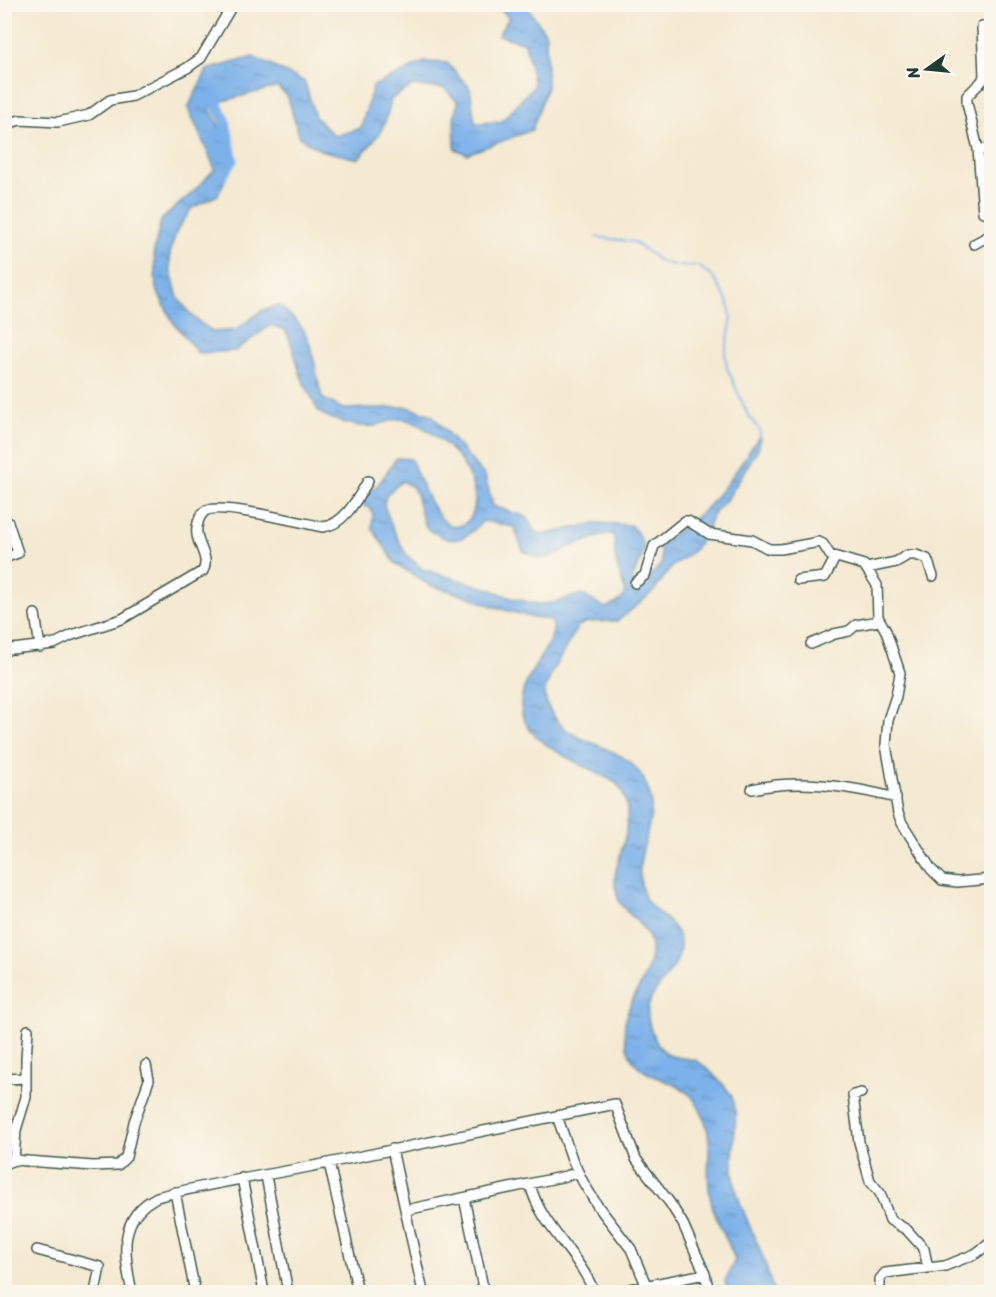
<svg xmlns="http://www.w3.org/2000/svg" width="996" height="1297" viewBox="0 0 996 1297" font-family="Sriracha,sans-serif">
  <style>
    .water { fill: url(#water-ripples); stroke: #4d778e; stroke-width: 1.5; fill-rule: evenodd }
    .lines { fill: none; stroke-linecap: round; stroke-linejoin: round }
    .stream { stroke: #7bb1e9; stroke-width: 2 }
    .river { stroke: #7bb1e9; stroke-width: 12 }
    .minor-casing { stroke: #3f574c; stroke-width: 12 }
    .minor { stroke: #fff; stroke-width: 9 }
  </style>
  <defs>
    <pattern id="water-ripples" width="26" height="14" patternUnits="userSpaceOnUse" patternTransform="scale(1.5)"><rect width="26" height="14" fill="#7bb1e9"/><path d="M2 4q2-2 4 0t4 0M15 11q2-2 4 0t4 0" fill="none" stroke="#6491be"/></pattern>
  </defs>
  <rect width="100%" height="100%" fill="#fbf7ec"/>
  <filter id="ink" filterUnits="userSpaceOnUse"><feTurbulence type="fractalNoise" baseFrequency=".0167" numOctaves="2"/><feDisplacementMap in="SourceGraphic" scale="12" xChannelSelector="R" yChannelSelector="G"/><feConvolveMatrix kernelMatrix="1 2 1 2 8 2 1 2 1" color-interpolation-filters="sRGB"/></filter>
  <filter id="wash" filterUnits="userSpaceOnUse"><feTurbulence type="fractalNoise" baseFrequency=".008" numOctaves="4" result="noise"/><feDisplacementMap in="SourceGraphic" scale="24" xChannelSelector="R" yChannelSelector="G"/><feGaussianBlur stdDeviation="1.35" result="paint"/><feColorMatrix in="noise" values="0 0 0 0 0 0 0 0 0 0 0 0 0 0 0 0 0 1.4 0 .05"/><feComposite in="paint" operator="in"/></filter>
  <g filter="url(#wash)">
    <rect width="100%" height="100%" fill="#f4e9d1"/>
    <path class="water" d="M 497,5 L 526,5 L 546,34 L 547,87 L 532,130 L 467,154 L 455,149 L 454,117 L 458,102 L 444,88 L 412,86 L 391,99 C 385,130 379,136 358,159 L 320,150 L 299,137 L 288,97 L 277,87 L 223,101 L 209,108 L 226,139 L 231,167 L 218,195 L 192,208 L 177,230 L 170,251 L 170,269 L 178,298 L 194,318 L 213,332 L 236,330 L 261,311 L 279,305 C 286,313 297,320 303,329 C 314,348 316,376 322,398 L 343,409 L 408,407 L 432,415 L 485,476 L 493,506 L 527,517 L 534,530 L 542,535 L 597,523 L 631,525 C 660,557 628,563 633,590 L 649,578 L 662,563 L 660,548 C 673,531 691,523 706,508 C 725,489 745,458 760,435 L 759,447 L 728,498 L 712,516 L 705,534 L 695,549 L 672,567 L 653,592 L 618,621 L 588,622 L 578,626 L 551,674 L 544,694 C 559,757 628,732 648,789 C 660,820 634,851 641,883 C 642,889 643,895 646,900 C 657,917 680,922 680,946 C 681,973 643,991 648,1018 C 651,1033 658,1053 675,1057 C 682,1058 691,1058 697,1061 C 705,1065 728,1088 732,1097 C 740,1114 731,1152 733,1173 C 736,1200 750,1225 760,1250 C 766,1263 769,1278 774,1292 L 728,1291 L 725,1281 L 735,1260 C 728,1239 716,1223 711,1201 C 702,1163 720,1138 695,1101 C 676,1072 632,1087 625,1038 C 620,1003 649,985 651,953 C 653,928 630,919 619,901 C 617,896 615,884 615,879 C 615,870 619,861 621,852 C 628,829 633,803 616,783 C 589,767 556,756 533,733 C 493,691 567,644 551,620 L 534,618 L 494,607 L 467,596 L 429,585 L 395,563 L 372,528 L 373,514 L 369,506 L 365,507 L 362,502 L 365,494 C 382,487 385,471 397,458 L 411,459 C 418,475 438,536 462,525 C 472,520 475,509 475,498 C 474,485 467,470 460,460 C 450,446 418,419 401,419 C 392,419 383,424 374,426 C 362,428 326,420 318,410 C 315,407 314,401 312,398 C 308,390 302,381 300,373 C 295,357 293,344 285,330 L 271,325 L 235,351 L 198,353 L 173,322 L 156,289 L 154,251 L 161,220 L 193,192 L 215,169 L 188,108 L 207,70 L 253,57 L 305,82 L 315,117 L 335,136 L 361,128 L 373,86 L 424,62 L 447,63 L 470,88 L 475,123 L 501,122 L 534,86 L 525,43 L 498,35 L 509,18 ZM 402,481 L 413,487 C 419,498 420,519 427,528 C 429,531 432,532 435,533 C 456,547 468,537 483,521 L 514,527 L 523,551 L 539,558 L 546,558 L 559,554 L 566,548 L 607,534 L 613,534 C 616,544 614,553 616,563 C 622,587 637,597 605,608 L 581,594 L 553,603 L 539,604 L 511,598 L 490,589 L 422,569 L 406,554 L 392,527 L 384,505 L 386,495 Z"/>
    <g class="lines">
      <path class="stream" d="M 596,237 L 634,242 L 660,261 L 675,266 L 698,266 L 712,276 L 727,300 L 732,318 L 725,354 L 727,368 L 748,415 L 760,430 L 759,438"/>
      <path class="river" d="M 221,176 L 232,160 L 224,119 L 216,105 L 222,89"/>
    </g>
  </g>
  <g filter="url(#ink)">
    <g class="lines">
      <g class="minor-casing">
        <path id="minor" d="M 982,26 L 984,76 L 982,81 L 967,96 L 967,103 L 978,149 L 983,212
          M 4,125 L 20,120 L 58,122 L 89,115 L 110,100 L 133,96 L 187,68 L 201,58 L 233,4
          M 978,149 L 992,149
          M 974,244 L 987,237 L 992,237
          M 4,558 L 18,553 L 8,522
          M 867,568 L 896,562 L 908,555 L 916,555 L 927,559 L 933,576
          M 798,580 L 825,577 L 835,558
          M 635,583 L 645,575 L 654,546 L 685,521 L 688,521 L 709,534 L 752,540 L 769,549 L 781,549 L 819,542 L 823,544 L 830,555 L 864,565 L 877,585 L 878,617 L 886,631 L 900,673 L 896,696 L 888,720 L 886,745 L 898,813 L 902,823 L 931,869 L 942,880 L 957,882 L 992,879
          M 35,614 L 40,647
          M 811,644 L 834,634 L 849,631 L 856,625 L 879,621
          M 4,650 L 54,644 L 72,635 L 122,619 L 203,571 C 211,556 194,543 197,527 C 198,521 200,515 205,511 C 218,502 303,523 323,527 C 344,525 358,498 368,481
          M 752,789 C 799,778 850,786 896,798
          M 4,1079 L 26,1078
          M 861,1093 L 853,1095 L 859,1142 L 870,1181 L 880,1193 L 890,1220 L 907,1230 L 924,1249 L 928,1268
          M 557,1116 L 572,1159 L 583,1182 L 597,1205 L 631,1249 L 649,1292
          M 392,1149 L 423,1292
          M 14,1160 L 16,1130 L 26,1097 L 26,1058 L 28,1030
          M 329,1163 L 358,1292
          M 4,1164 L 14,1160 L 93,1166 L 118,1165 L 126,1157 L 134,1122 L 149,1080 L 146,1065
          M 266,1176 L 288,1292
          M 242,1178 L 264,1292
          M 530,1184 C 540,1226 579,1253 594,1292
          M 175,1192 L 195,1292
          M 464,1198 L 484,1292
          M 406,1210 L 566,1176 L 578,1172
          M 37,1250 L 100,1267 L 95,1292
          M 132,1292 C 124,1256 117,1217 157,1197 C 213,1182 271,1175 328,1163 C 423,1144 519,1124 615,1104 L 636,1159 L 670,1203 L 683,1224 L 705,1274 L 709,1292
          M 614,1292 L 705,1274
          M 880,1292 L 880,1279 L 885,1273 L 945,1266 L 975,1254 L 992,1242"/>
      </g>
      <use href="#minor" class="minor"/>
    </g>
  </g>
  <rect width="996" height="1297" fill="none" stroke="#fbf7ec" stroke-width="24"/>
  <g transform="translate(927 69) rotate(255)" stroke="#fbf7ec" stroke-width="4.5" paint-order="stroke">
  <path d="M0-4.5L10 22L0 15L-10 22Z" fill="#1f3d34"/>
  <text y="-9" font-size="16" font-weight="bold" text-anchor="middle" fill="#1f3d34">N</text>
  </g>
</svg>
